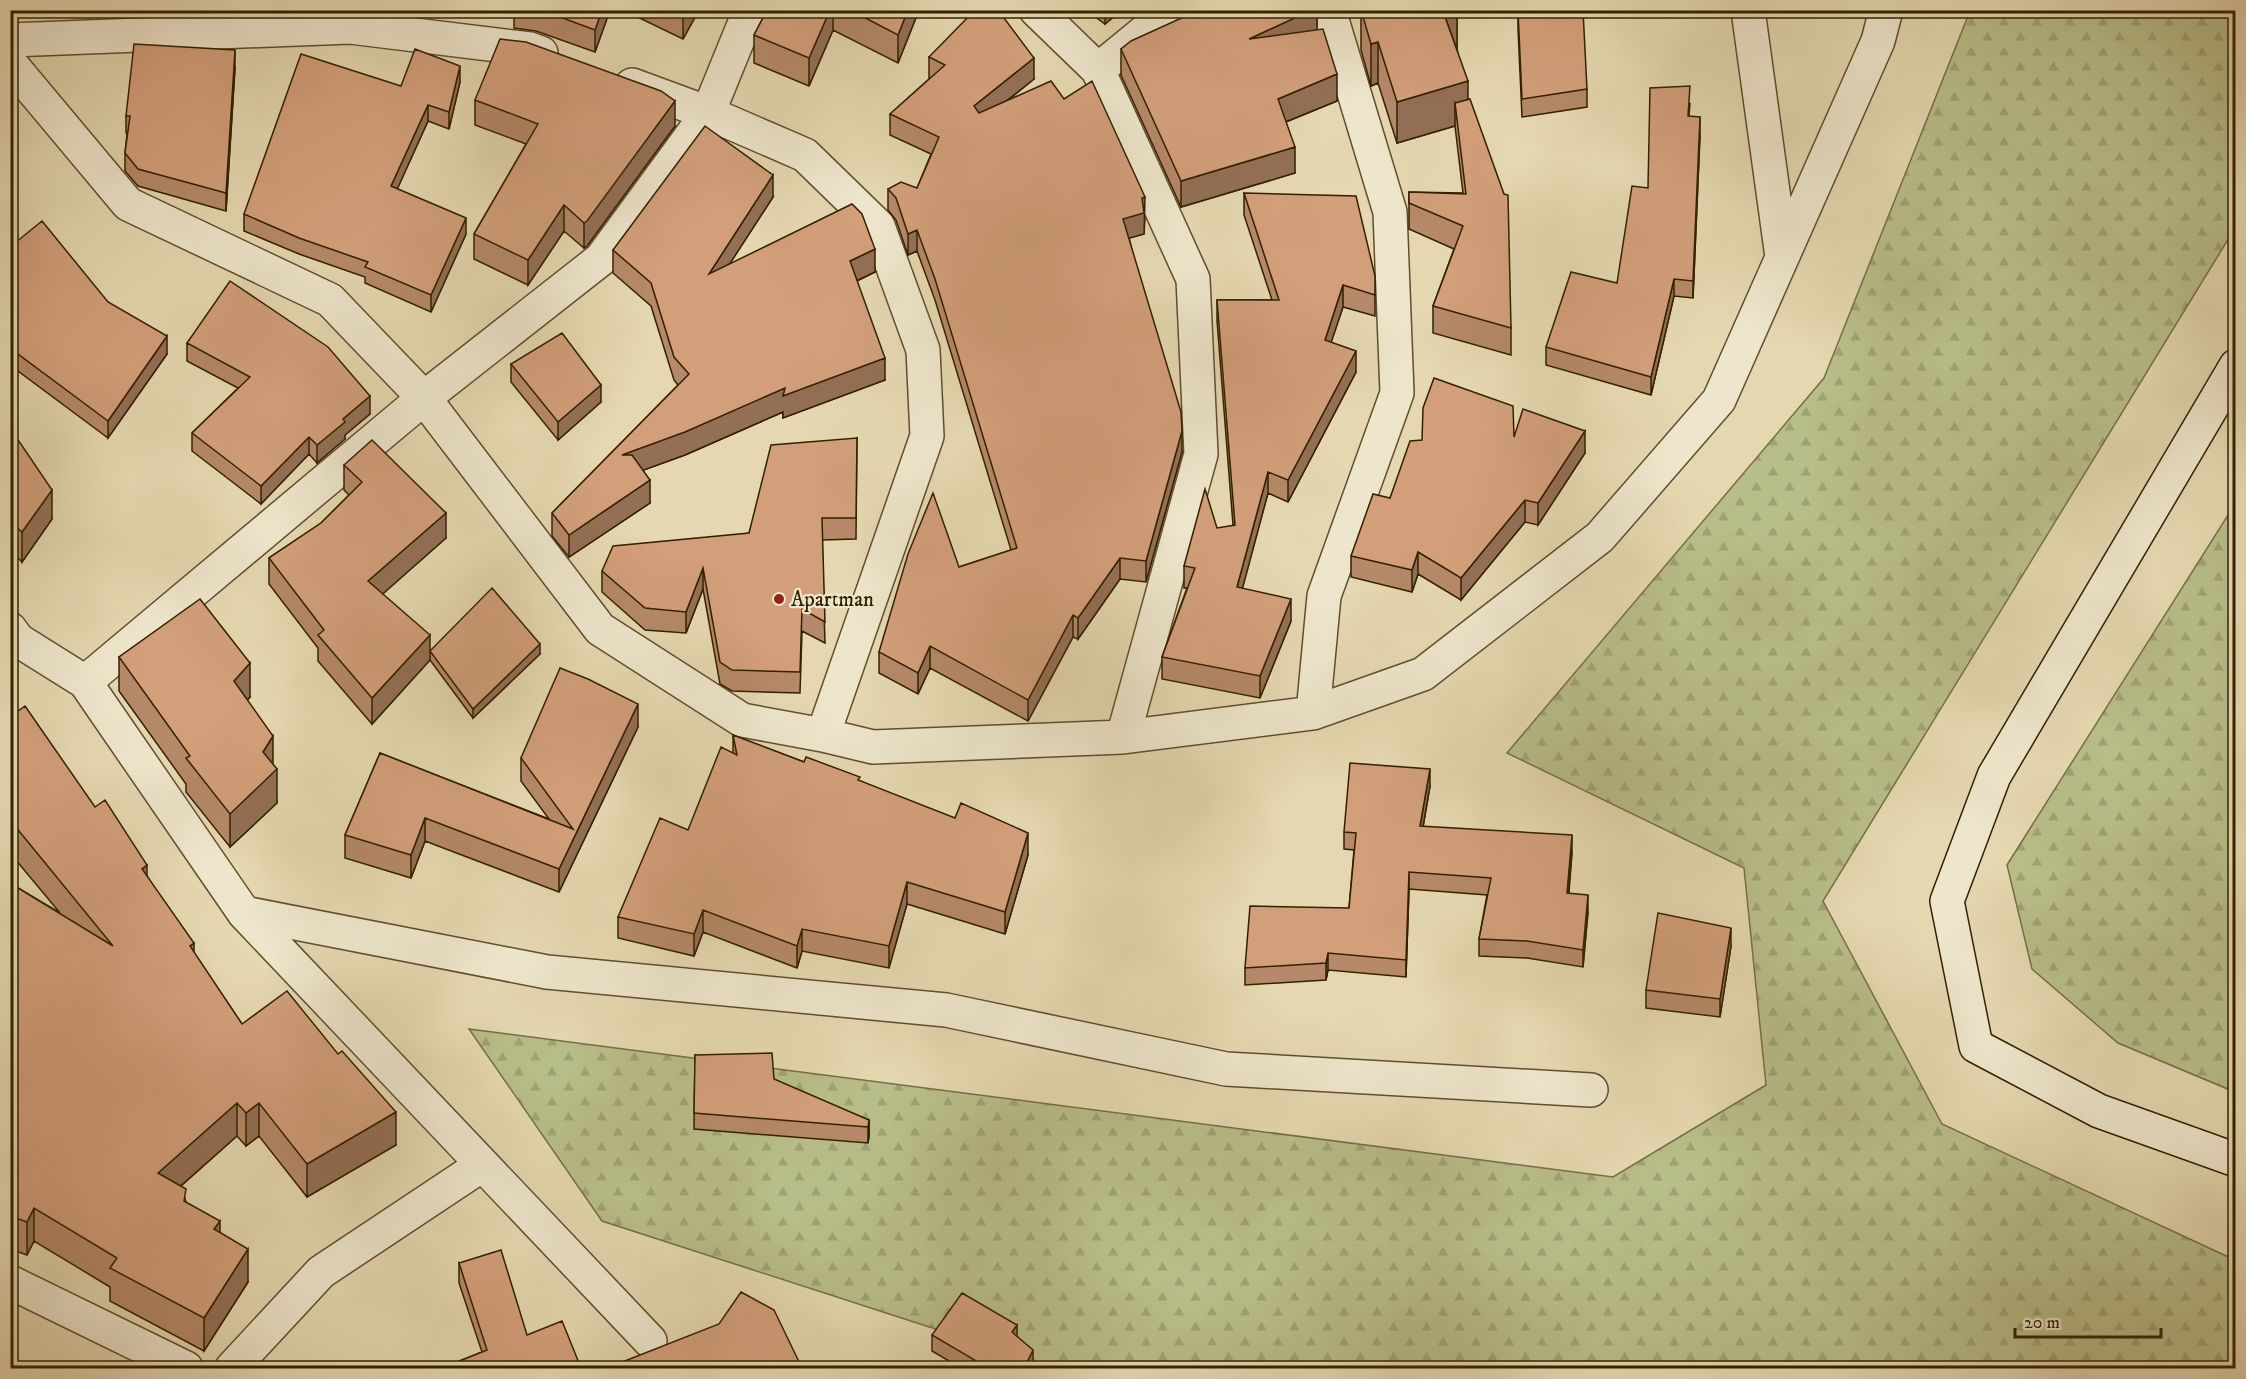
<svg xmlns="http://www.w3.org/2000/svg" width="2246" height="1379" viewBox="0 0 2246 1379" font-family="'IM FELL DW Pica',serif">
  <style>
    .forest { fill: url(#forest-firs); stroke: #766f45; stroke-width: 1.5 }
    .lines { fill: none; stroke-linecap: round; stroke-linejoin: round }
    .street-casing { stroke: #604e2d; stroke-width: 36 }
    .secondary-casing { stroke: #332001; stroke-width: 36 }
    .street { stroke: #eee6cc; stroke-width: 33 }
    .secondary { stroke: #eee6cc; stroke-width: 33 }
    .wall { fill: #b58969; stroke: #332001; stroke-width: 1.5 }
    .shaded-wall { fill: #936f55; stroke: #332001; stroke-width: 1.5 }
    .building { fill: #d29f7a; stroke: #332001; stroke-width: 1.5 }
    .poi-dot { fill: #8f2418; stroke: #eee6cc; stroke-width: 2 }
    .labels { text-anchor: middle; stroke-width: 4.5; stroke-linejoin: round; paint-order: stroke }
    .poi-label { font-size: 21px; fill: #332001; stroke: #eee6cc; text-anchor: start }
  </style>
  <defs>
    <pattern id="forest-firs" width="22" height="20" patternUnits="userSpaceOnUse" patternTransform="scale(1.5)"><rect width="22" height="20" fill="#b8be89"/><path d="M5 1l3.5 6h-7zM16 11l3.5 6h-7z" fill="#9fa374"/></pattern>
  </defs>
  <rect width="100%" height="100%" fill="#e5d8b1"/>
  <filter id="stains"><feTurbulence type="fractalNoise" baseFrequency=".00333" numOctaves="4"/><feColorMatrix values="0 0 0 0 .2 0 0 0 0 .09 0 0 0 0 .02 0 0 0 .5 -.17"/></filter>
  <radialGradient id="worn" r=".72"><stop offset=".6" stop-color="#630" stop-opacity="0"/><stop offset="1" stop-color="#630" stop-opacity=".3"/></radialGradient>
  <path class="forest" d="M 1970,11 L 2235,11 L 2235,228 L 1823,901 L 1942,1124 L 2235,1260 L 2235,1368 L 1004,1368 L 954,1335 L 602,1221 L 469,1029 L 1613,1177 L 1766,1085 L 1744,868 L 1507,753 L 1824,378 Z
    M 2235,504 L 2235,1092 L 2118,1043 L 2032,969 L 2007,865 Z"/>
  <g class="lines">
    <g class="street-casing">
      <path id="street" d="M 1036,10 L 1098,70 L 1193,279 L 1201,454 L 1123,737
        M 1748,10 L 1782,257
        M 10,40 L 350,27 L 530,49 L 541,53
        M 10,63 L 128,204 L 330,300 L 424,398 L 600,629 L 742,720 L 823,735 L 873,747 L 1123,737 L 1313,713 L 1423,674 L 1600,537 L 1719,400 L 1878,41 L 1886,10
        M 1098,70 L 1171,10
        M 632,85 L 708,113 L 805,155 L 878,226 L 923,350 L 927,436 L 823,735
        M 10,629 L 18,640 L 85,682 L 244,913 L 650,1341
        M 85,682 L 424,398 L 601,259 L 708,113 L 750,10
        M 1313,713 L 1324,596 L 1397,393 L 1390,212 L 1329,10
        M 244,913 L 547,972 L 946,1010 L 1226,1069 L 1591,1090
        M 10,1282 L 186,1368
        M 232,1368 L 321,1272 L 482,1165"/>
    </g>
    <g class="secondary-casing">
      <path id="secondary" d="M 2236,366 L 1994,776 L 1947,901 L 1976,1046 L 2099,1111 L 2236,1160"/>
    </g>
    <use href="#street" class="street"/>
    <use href="#secondary" class="secondary"/>
  </g>
  <path class="wall" d="M 514,10 L 610,10 L 595,52 L 536,31 L 514,28 Z
    M 623,10 L 699,10 L 683,39 Z
    M 767,10 L 919,10 L 898,63 L 833,30 L 809,86 L 754,63 L 754,35 Z
    M 1086,10 L 1122,10 L 1105,24 Z
    M 1317,10 L 1317,30 L 1337,101 L 1286,122 L 1295,173 L 1181,207 L 1121,75 L 1121,49 L 1203,17 Z
    M 1356,10 L 1457,10 L 1457,49 L 1468,100 L 1511,328 L 1511,355 L 1433,333 L 1433,306 L 1454,249 L 1409,229 L 1409,192 L 1463,193 L 1455,126 L 1397,143 L 1378,83 L 1371,86 L 1361,50 L 1361,15 L 1359,16 Z
    M 1518,11 L 1587,89 L 1587,107 L 1522,117 L 1518,29 Z
    M 929,57 L 1034,79 L 1007,101 L 1145,218 L 1144,234 L 1129,238 L 1182,452 L 1146,582 L 1120,579 L 1078,639 L 1073,637 L 1028,721 L 930,668 L 918,694 L 879,673 L 879,652 L 959,567 L 1011,550 L 935,300 L 917,251 L 908,255 L 896,220 L 888,210 L 888,189 L 917,188 L 931,154 L 890,135 L 890,114 L 930,78 L 929,78 Z
    M 235,68 L 226,211 L 138,186 L 125,171 L 125,153 L 127,134 L 126,133 L 126,116 Z
    M 460,82 L 449,129 L 428,121 L 397,189 L 466,234 L 431,312 L 365,283 L 365,277 L 299,254 L 244,231 L 244,214 L 401,86 Z
    M 475,100 L 675,126 L 587,246 L 584,248 L 564,231 L 528,285 L 474,259 L 474,234 L 526,144 L 475,125 Z
    M 1690,103 L 1689,116 L 1700,135 L 1693,298 L 1674,296 L 1651,395 L 1546,365 L 1546,347 L 1617,283 L 1648,188 Z
    M 1244,193 L 1375,295 L 1375,316 L 1343,307 L 1331,342 L 1356,372 L 1288,502 L 1268,493 L 1242,588 L 1291,621 L 1260,698 L 1162,679 L 1162,657 L 1187,588 L 1184,588 L 1184,566 L 1233,525 L 1217,321 L 1217,300 L 1272,300 L 1244,215 Z
    M 773,197 L 730,263 L 875,272 L 857,281 L 885,380 L 783,418 L 783,412 L 685,455 L 643,470 L 650,503 L 569,557 L 552,536 L 552,513 L 678,385 L 674,380 L 651,306 L 613,273 L 613,250 Z
    M 10,247 L 108,302 L 167,354 L 108,438 L 10,365 Z
    M 187,343 L 370,414 L 345,435 L 345,439 L 317,463 L 309,454 L 261,504 L 192,451 L 192,433 L 238,388 L 187,361 Z
    M 511,364 L 601,402 L 558,440 L 511,382 Z
    M 10,428 L 52,519 L 22,562 L 10,550 Z
    M 1514,437 L 1585,453 L 1538,525 L 1525,522 L 1461,600 L 1418,574 L 1412,592 L 1351,577 L 1351,556 L 1390,498 Z
    M 857,438 L 856,539 L 822,540 L 825,643 L 802,631 L 800,693 L 732,691 L 720,684 L 703,589 L 686,633 L 645,630 L 602,592 L 602,571 L 749,533 Z
    M 344,465 L 446,538 L 382,594 L 430,651 L 540,654 L 473,718 L 430,660 L 372,724 L 318,661 L 318,648 L 269,584 L 269,558 L 321,523 L 349,495 L 344,490 Z
    M 119,657 L 250,697 L 247,700 L 273,765 L 277,803 L 230,847 L 186,792 L 186,784 L 119,691 Z
    M 10,717 L 95,807 L 147,876 L 194,953 L 242,1024 L 396,1145 L 307,1197 L 259,1136 L 246,1146 L 237,1136 L 181,1186 L 186,1202 L 220,1232 L 248,1282 L 204,1351 L 110,1301 L 110,1287 L 34,1241 L 27,1255 L 10,1249 L 10,883 L 60,913 L 10,853 Z
    M 638,727 L 559,892 L 425,841 L 411,878 L 345,858 L 345,835 L 380,753 L 549,819 L 521,781 L 521,758 Z
    M 733,735 L 804,762 L 860,781 L 1028,855 L 1005,934 L 907,904 L 889,968 L 802,951 L 797,968 L 703,932 L 694,956 L 618,938 L 618,917 L 688,830 L 733,753 Z
    M 1430,786 L 1423,827 L 1572,852 L 1569,893 L 1588,912 L 1583,967 L 1527,958 L 1479,956 L 1479,939 L 1487,895 L 1409,889 L 1406,977 L 1328,970 L 1326,980 L 1245,985 L 1245,968 L 1349,908 L 1354,850 L 1344,849 L 1344,832 Z
    M 1731,946 L 1720,1017 L 1646,1008 L 1646,990 Z
    M 695,1055 L 869,1120 L 869,1136 L 868,1143 L 694,1129 Z
    M 459,1263 L 527,1335 L 581,1368 L 452,1368 L 452,1364 L 482,1352 L 459,1283 Z
    M 932,1335 L 1017,1336 L 1033,1366 L 1031,1368 L 961,1368 L 932,1351 Z"/>
  <path class="shaded-wall" d="M 602,10 L 610,10 L 595,52 L 595,30 Z
    M 686,10 L 699,10 L 683,39 L 683,16 Z
    M 830,10 L 833,10 L 833,30 L 809,86 L 809,58 Z
    M 908,10 L 919,10 L 898,63 L 898,35 Z
    M 1105,10 L 1122,10 L 1105,24 Z
    M 1311,10 L 1317,10 L 1317,35 L 1249,39 Z
    M 1359,10 L 1361,10 L 1361,15 L 1359,16 Z
    M 1451,10 L 1457,10 L 1457,50 L 1444,14 Z
    M 1378,42 L 1378,83 L 1371,86 L 1371,44 Z
    M 235,50 L 235,68 L 226,211 L 226,193 Z
    M 1034,58 L 1034,79 L 974,127 L 974,106 Z
    M 460,66 L 460,82 L 449,129 L 449,112 Z
    M 1337,74 L 1337,101 L 1278,125 L 1278,99 Z
    M 1468,81 L 1468,122 L 1455,103 L 1455,126 L 1397,143 L 1397,102 Z
    M 675,101 L 675,126 L 587,246 L 584,248 L 584,223 Z
    M 428,105 L 428,121 L 391,203 L 391,186 Z
    M 1700,117 L 1700,135 L 1693,298 L 1693,281 Z
    M 1295,147 L 1295,173 L 1181,207 L 1181,181 Z
    M 773,175 L 773,197 L 709,296 L 709,274 Z
    M 1145,197 L 1144,234 L 1123,240 L 1123,219 L 1142,198 Z
    M 564,205 L 564,231 L 528,285 L 528,260 Z
    M 466,218 L 466,234 L 431,312 L 431,295 Z
    M 917,230 L 917,251 L 908,255 L 908,234 Z
    M 875,249 L 875,272 L 850,284 L 850,261 Z
    M 1674,279 L 1674,296 L 1651,395 L 1651,377 Z
    M 1343,285 L 1343,307 L 1325,361 L 1325,340 Z
    M 167,336 L 167,354 L 108,438 L 108,421 Z
    M 1356,351 L 1356,372 L 1288,502 L 1288,480 Z
    M 885,358 L 885,380 L 783,418 L 783,412 L 685,455 L 622,478 L 622,455 L 785,388 Z
    M 601,385 L 601,402 L 558,440 L 558,422 Z
    M 370,396 L 370,414 L 345,435 L 345,439 L 317,463 L 317,445 L 343,419 Z
    M 1182,431 L 1182,452 L 1146,582 L 1146,561 Z
    M 1585,431 L 1585,453 L 1538,525 L 1538,503 Z
    M 309,437 L 309,454 L 261,504 L 261,486 Z
    M 1268,472 L 1268,493 L 1237,609 L 1237,587 Z
    M 650,480 L 650,503 L 569,557 L 569,535 Z
    M 52,490 L 52,519 L 22,562 L 22,532 Z
    M 1525,500 L 1525,522 L 1461,600 L 1461,578 Z
    M 446,513 L 446,538 L 368,607 L 368,581 Z
    M 1418,552 L 1418,574 L 1412,592 L 1412,570 Z
    M 1120,558 L 1120,579 L 1078,639 L 1078,618 Z
    M 703,568 L 703,589 L 686,633 L 686,612 Z
    M 1291,599 L 1291,621 L 1260,698 L 1260,676 Z
    M 1073,615 L 1073,637 L 1028,721 L 1028,700 Z
    M 430,635 L 430,660 L 372,724 L 372,698 Z
    M 540,644 L 540,654 L 473,718 L 473,709 Z
    M 930,646 L 930,668 L 918,694 L 918,673 Z
    M 250,663 L 250,697 L 234,715 L 234,681 Z
    M 638,704 L 638,727 L 559,892 L 559,869 Z
    M 273,736 L 273,770 L 277,769 L 277,803 L 230,847 L 230,814 L 263,752 Z
    M 1430,769 L 1430,786 L 1420,844 L 1420,826 Z
    M 425,818 L 425,841 L 411,878 L 411,855 Z
    M 1028,833 L 1028,855 L 1005,934 L 1005,912 Z
    M 1572,835 L 1572,852 L 1567,910 L 1567,893 Z
    M 147,865 L 147,898 L 142,869 Z
    M 1409,872 L 1409,889 L 1406,977 L 1406,960 Z
    M 907,882 L 907,904 L 889,968 L 889,946 Z
    M 1588,895 L 1588,912 L 1583,967 L 1583,950 Z
    M 703,910 L 703,932 L 694,956 L 694,934 Z
    M 1731,928 L 1731,946 L 1720,1017 L 1720,999 Z
    M 802,929 L 802,951 L 797,968 L 797,946 Z
    M 194,943 L 194,976 L 190,946 Z
    M 1328,953 L 1328,970 L 1326,980 L 1326,963 Z
    M 237,1103 L 237,1136 L 158,1206 L 158,1173 Z
    M 259,1103 L 259,1136 L 246,1146 L 246,1113 Z
    M 396,1112 L 396,1145 L 307,1197 L 307,1164 Z
    M 869,1120 L 869,1136 L 868,1143 L 868,1127 Z
    M 34,1208 L 34,1241 L 27,1255 L 27,1222 Z
    M 220,1221 L 220,1254 L 214,1229 Z
    M 248,1249 L 248,1282 L 204,1351 L 204,1318 Z
    M 1017,1325 L 1017,1341 L 1012,1332 Z
    M 1033,1350 L 1033,1366 L 1031,1368 L 1024,1368 Z"/>
  <path class="building" d="M 541,10 L 602,10 L 595,30 Z
    M 671,10 L 686,10 L 683,16 Z
    M 767,10 L 830,10 L 809,58 L 754,35 Z
    M 850,10 L 908,10 L 898,35 Z
    M 975,10 L 998,10 L 1034,58 L 974,106 L 979,113 L 1051,81 L 1064,99 L 1092,81 L 1145,197 L 1142,198 L 1144,213 L 1123,219 L 1181,412 L 1182,431 L 1146,561 L 1120,558 L 1078,618 L 1073,615 L 1028,700 L 930,646 L 918,673 L 879,652 L 908,554 L 933,493 L 959,567 L 1017,548 L 935,279 L 917,230 L 908,234 L 896,198 L 888,189 L 901,182 L 917,188 L 939,137 L 890,114 L 945,65 L 929,57 Z
    M 1199,10 L 1201,10 L 1203,17 L 1219,10 L 1312,10 L 1249,39 L 1323,29 L 1337,74 L 1278,99 L 1295,147 L 1181,181 L 1121,49 L 1131,41 Z
    M 1361,10 L 1451,10 L 1444,14 L 1468,81 L 1397,102 L 1378,42 L 1371,44 Z
    M 1522,10 L 1583,10 L 1587,89 L 1522,99 L 1518,11 Z
    M 500,39 L 526,42 L 661,91 L 675,101 L 587,221 L 584,223 L 564,205 L 528,260 L 474,234 L 538,124 L 475,100 Z
    M 134,44 L 235,50 L 226,193 L 138,169 L 125,153 L 130,116 L 126,116 Z
    M 415,49 L 460,66 L 449,112 L 428,105 L 391,186 L 466,218 L 431,295 L 365,267 L 368,262 L 299,238 L 244,214 L 301,54 L 401,86 Z
    M 1690,86 L 1688,116 L 1700,117 L 1693,281 L 1674,279 L 1651,377 L 1546,347 L 1571,272 L 1617,283 L 1632,186 L 1648,188 L 1650,88 Z
    M 1470,99 L 1504,194 L 1508,195 L 1511,328 L 1433,306 L 1463,226 L 1409,203 L 1409,192 L 1466,194 L 1455,103 Z
    M 705,126 L 773,175 L 709,274 L 852,204 L 862,214 L 875,249 L 850,261 L 885,358 L 783,396 L 785,388 L 685,432 L 622,455 L 632,455 L 650,480 L 569,535 L 552,513 L 689,374 L 674,357 L 651,283 L 613,250 Z
    M 1244,193 L 1356,196 L 1375,276 L 1375,295 L 1343,285 L 1325,340 L 1356,351 L 1288,480 L 1268,472 L 1237,587 L 1291,599 L 1260,676 L 1162,657 L 1195,568 L 1184,566 L 1205,489 L 1217,528 L 1235,525 L 1217,300 L 1279,300 Z
    M 42,221 L 108,302 L 167,336 L 108,421 L 10,348 L 10,247 Z
    M 230,281 L 328,347 L 370,396 L 343,419 L 345,422 L 317,445 L 309,437 L 261,486 L 192,433 L 250,377 L 187,343 Z
    M 562,333 L 601,385 L 558,422 L 511,364 Z
    M 1434,378 L 1513,406 L 1514,437 L 1523,409 L 1585,431 L 1538,503 L 1525,500 L 1461,578 L 1418,552 L 1412,570 L 1351,556 L 1373,494 L 1390,498 L 1410,441 L 1422,440 L 1423,408 Z
    M 10,428 L 52,490 L 22,532 L 10,521 Z
    M 857,438 L 856,518 L 822,518 L 825,622 L 802,609 L 800,672 L 732,670 L 720,662 L 703,568 L 686,612 L 645,608 L 602,571 L 613,546 L 749,533 L 771,445 Z
    M 372,440 L 446,513 L 368,581 L 430,635 L 372,698 L 318,635 L 324,630 L 269,558 L 321,523 L 362,482 L 344,465 Z
    M 492,588 L 540,644 L 473,709 L 430,651 Z
    M 200,599 L 250,663 L 234,681 L 273,736 L 263,752 L 277,769 L 230,814 L 186,758 L 190,756 L 119,657 Z
    M 560,668 L 588,679 L 638,704 L 559,869 L 425,818 L 411,855 L 345,835 L 380,753 L 573,829 L 521,758 Z
    M 25,706 L 95,807 L 105,800 L 147,865 L 142,869 L 194,943 L 190,946 L 242,1024 L 287,991 L 338,1054 L 342,1051 L 396,1112 L 307,1164 L 259,1103 L 246,1113 L 237,1103 L 158,1173 L 186,1189 L 184,1201 L 220,1221 L 214,1229 L 248,1249 L 204,1318 L 110,1268 L 117,1258 L 34,1208 L 27,1222 L 10,1216 L 10,883 L 113,946 L 10,820 L 10,717 Z
    M 733,735 L 804,762 L 806,757 L 860,777 L 858,780 L 955,818 L 961,803 L 1028,833 L 1005,912 L 907,882 L 889,946 L 802,929 L 797,946 L 703,910 L 694,934 L 618,917 L 660,818 L 688,830 L 721,747 L 737,755 Z
    M 1350,763 L 1430,769 L 1420,826 L 1572,835 L 1567,893 L 1588,895 L 1583,950 L 1527,941 L 1479,939 L 1491,878 L 1409,872 L 1406,960 L 1328,953 L 1326,963 L 1245,968 L 1250,906 L 1349,908 L 1356,833 L 1344,832 Z
    M 1658,913 L 1731,928 L 1720,999 L 1646,990 Z
    M 772,1053 L 774,1079 L 869,1120 L 868,1127 L 694,1113 L 695,1055 Z
    M 501,1250 L 527,1335 L 562,1321 L 581,1368 L 454,1368 L 452,1364 L 487,1350 L 459,1263 Z
    M 741,1292 L 774,1310 L 802,1368 L 607,1368 L 719,1324 Z
    M 962,1293 L 1017,1325 L 1012,1332 L 1033,1350 L 1024,1368 L 988,1368 L 932,1335 Z"/>
  <circle class="poi-dot" cx="779" cy="599" r="6"/>
  <g class="labels">
    <g class="poi-label">
      <text x="791" y="606">Apartman</text>
    </g>
  </g>
  <rect width="2246" height="1379" fill="none" stroke="#e5d8b1" stroke-width="36"/>
  <rect x="12" y="12" width="2222" height="1355" fill="none" stroke="#332001" stroke-width="3"/>
  <rect x="18" y="18" width="2210" height="1343" fill="none" stroke="#332001" stroke-width="1.5"/>
  <path d="M2015 1328v9h146v-9" fill="none" stroke="#332001" stroke-width="3"/>
  <text x="2024" y="1328" font-size="18" fill="#332001" stroke="#eee6cc" stroke-width="4.5" paint-order="stroke">20 m</text>
  <rect width="100%" height="100%" filter="url(#stains)"/>
  <rect width="100%" height="100%" fill="url(#worn)"/>
</svg>
